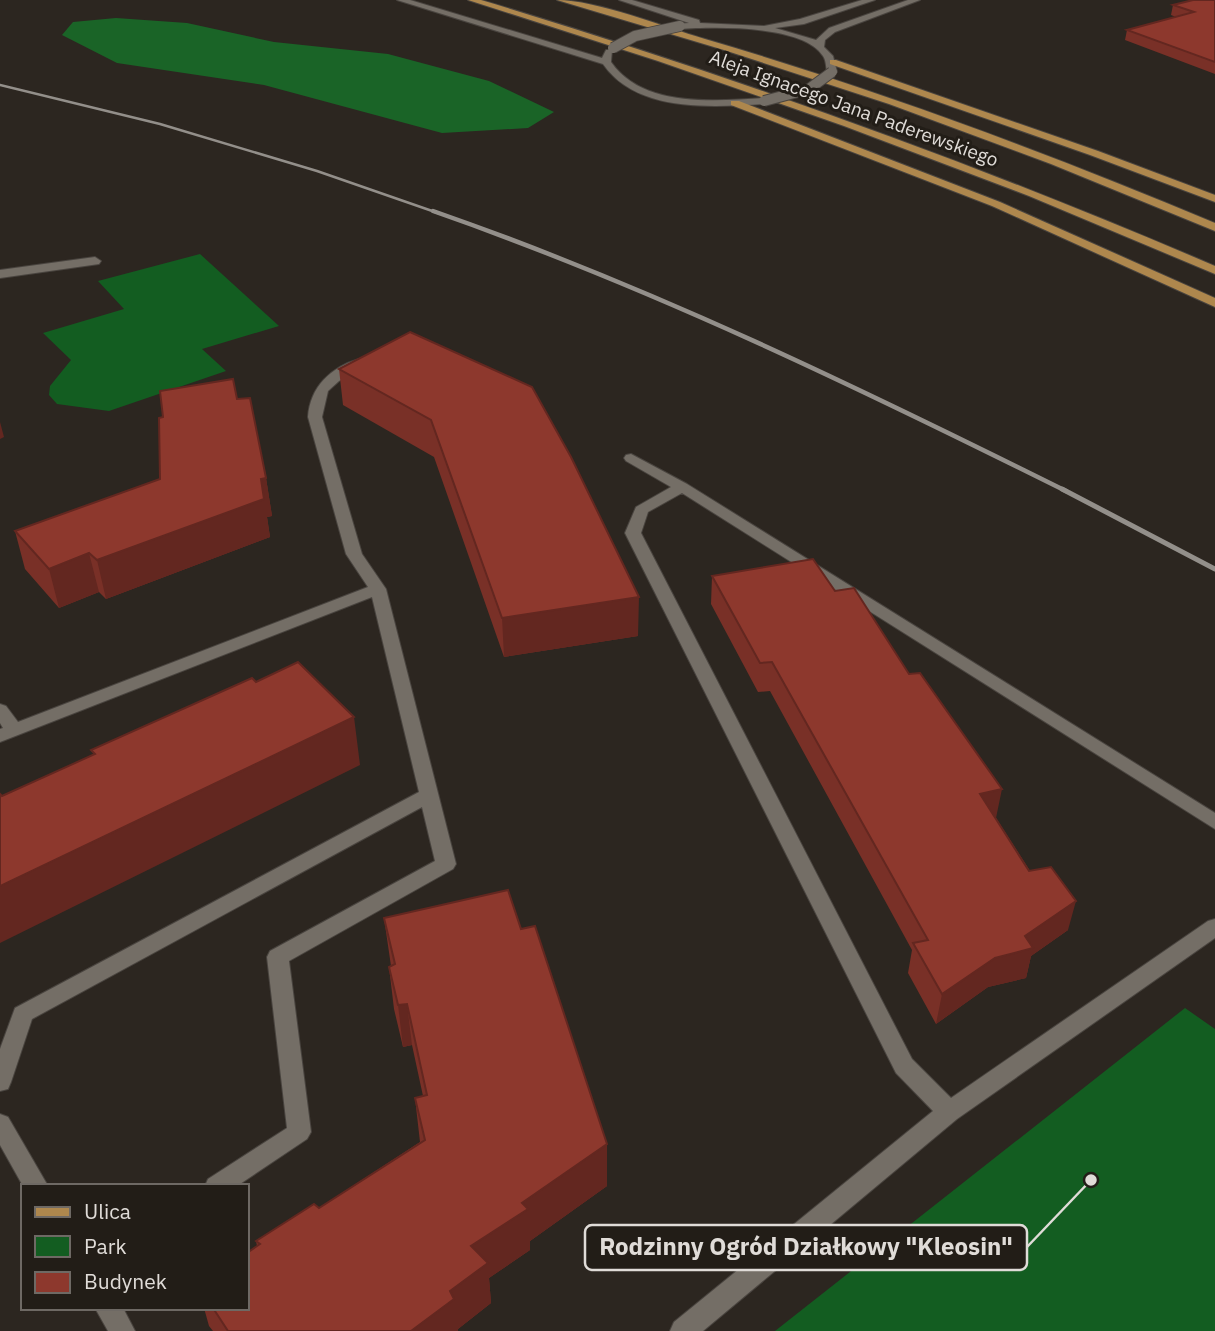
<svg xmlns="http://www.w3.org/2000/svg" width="1215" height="1331" viewBox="0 0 1215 1331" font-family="'IBM Plex Sans',sans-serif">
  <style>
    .green { fill: #135d21 }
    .forest { fill: #1a6427 }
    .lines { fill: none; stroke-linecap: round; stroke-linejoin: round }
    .minor-casing { stroke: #49443f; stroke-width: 2 }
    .tertiary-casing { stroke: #49443f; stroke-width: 2 }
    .primary-casing { stroke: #49443f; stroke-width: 2 }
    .minor { fill: #746e66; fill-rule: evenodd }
    .tertiary { fill: #746e66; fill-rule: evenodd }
    .primary { fill: #ae874d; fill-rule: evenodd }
    .rail-far2 { stroke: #938f8a; stroke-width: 2.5 }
    .rail-far1 { stroke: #938f8a; stroke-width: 4.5 }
    .rail { stroke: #938f8a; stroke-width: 5 }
    .tertiary-bridge-casing { stroke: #49443f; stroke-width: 12; stroke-linecap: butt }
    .tertiary-bridge { stroke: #746e66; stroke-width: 10 }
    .wall { fill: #793027 }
    .shaded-wall { fill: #632720 }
    .building { fill: #8d382d; stroke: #632720; stroke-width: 2 }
    .labels { text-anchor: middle; stroke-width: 6; stroke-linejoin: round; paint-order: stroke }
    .far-street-label { font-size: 19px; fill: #e0dcd8; stroke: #221d17 }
    .leader { fill: none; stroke: #e0dcd8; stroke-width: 2.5 }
    .callout-dot { fill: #e0dcd8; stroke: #221d17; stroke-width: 2.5 }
    .callout { fill: #221d17; stroke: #e0dcd8; stroke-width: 2.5 }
    .callout-label { font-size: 24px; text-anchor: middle; font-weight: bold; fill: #e0dcd8 }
  </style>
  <rect width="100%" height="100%" fill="#2c2620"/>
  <path class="green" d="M 200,254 L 279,326 L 202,349 L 226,371 L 109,411 L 57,404 L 49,395 L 50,386 L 71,360 L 43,333 L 124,309 L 98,281 Z
    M 1185,1008 L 1215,1029 L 1215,1331 L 775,1331 Z"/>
  <path class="forest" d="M 116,18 L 187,23 L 274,42 L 388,54 L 489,81 L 554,112 L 528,128 L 442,133 L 264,85 L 117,63 L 62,35 L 73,22 Z"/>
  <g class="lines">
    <g class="minor-casing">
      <path id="minor" d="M 95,257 L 101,261 L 99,264 L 0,278 L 0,270 Z
        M 359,359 L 366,363 L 364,366 L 339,381 L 328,391 L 322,417 L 362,554 L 386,589 L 456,864 L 453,869 L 289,961 L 311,1132 L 307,1139 L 237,1186 L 205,1186 L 208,1179 L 287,1128 L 267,957 L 270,951 L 435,861 L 422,807 L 32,1019 L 11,1082 L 8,1089 L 0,1091 L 0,1049 L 15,1008 L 419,792 L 372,597 L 0,742 L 0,729 L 3,728 L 0,723 L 0,704 L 6,706 L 18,722 L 368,587 L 346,554 L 308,417 C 310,387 331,367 359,359 Z
        M 631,454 L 687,484 L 1215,813 L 1215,829 L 682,493 L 648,512 L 641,533 L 912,1059 L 951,1098 L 1208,921 L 1215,919 L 1215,938 L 957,1119 L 703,1331 L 670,1331 L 674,1322 L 933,1111 L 896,1073 L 625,533 L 636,507 L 671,487 L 626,461 L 624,458 L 626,455 Z
        M 0,1114 L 8,1117 L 48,1186 L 23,1186 L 0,1145 Z
        M 95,1308 L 123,1308 L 135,1331 L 108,1331 Z"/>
    </g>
    <g class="tertiary-casing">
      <path id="tertiary" d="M 397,0 L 410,0 L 602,58 L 606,50 L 612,50 L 611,62 C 643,108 714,101 764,98 L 769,101 L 764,104 C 711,107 637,113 603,64 Z
        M 619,0 L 632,0 L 699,20 L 700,23 L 764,26 L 800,19 L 862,0 L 875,0 L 804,24 L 775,28 L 816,40 L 829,28 L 908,0 L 920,0 L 835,32 L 825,40 L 824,47 L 833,56 L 837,72 L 832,75 L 827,72 C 826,67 826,60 823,56 C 803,24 713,27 680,29 L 677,28 L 677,24 L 689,23 Z"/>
    </g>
    <g class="primary-casing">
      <path id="primary" d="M 468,0 L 481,0 C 731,75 975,163 1215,266 L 1215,274 L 1029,196 L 844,126 L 658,61 Z
        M 557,0 C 596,0 665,27 705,39 C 879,90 1048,153 1215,223 L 1215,231 L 1051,164 L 889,104 L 724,50 Z
        M 830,60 L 836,60 L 1098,151 L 1215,195 L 1215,202 L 1090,155 L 830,64 Z
        M 731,101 L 739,101 L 1000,202 L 1215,298 L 1215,307 L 992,206 L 731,105 Z"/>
    </g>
    <use href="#minor" class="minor"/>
    <use href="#tertiary" class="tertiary"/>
    <use href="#primary" class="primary"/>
    <path class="rail-far2" d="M 0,85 L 160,124 L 317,171 L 438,213"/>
    <path class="rail-far1" d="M 433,211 C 651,287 859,388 1066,491"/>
    <path class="rail" d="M 1062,489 L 1215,569"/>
    <g class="tertiary-bridge-casing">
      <path id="tertiary-bridge" d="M 613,48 L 635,36 L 680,26
        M 764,101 L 809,89 L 832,72"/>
    </g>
    <use href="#tertiary-bridge" class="tertiary-bridge"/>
  </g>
  <path class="wall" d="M 1215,0 L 1215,74 L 1125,40 L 1127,30 L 1176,17 L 1171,15 L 1173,5 Z
    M 410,332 L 638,636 L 504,657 L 434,457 L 343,405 L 339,369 Z
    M 237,399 L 266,478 L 272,516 L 267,517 L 270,537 L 106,599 L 99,592 L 59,608 L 25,569 L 15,531 L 160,479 Z
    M 712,576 L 835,591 L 996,818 L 1068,930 L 1031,956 L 1026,978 L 988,987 L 936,1024 L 908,973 L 912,950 L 770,691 L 758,692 L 711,604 Z
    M 384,918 L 521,929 L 607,1186 L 530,1241 L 530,1250 L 489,1278 L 491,1303 L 458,1329 L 458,1331 L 213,1331 L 209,1326 L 204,1308 L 247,1308 L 257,1246 L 256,1241 L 319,1208 L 420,1142 L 415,1098 L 423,1096 L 412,1045 L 403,1047 L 394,1009 L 389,967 L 391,966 Z"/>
  <path class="shaded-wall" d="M 0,422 L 4,437 L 0,439 Z
    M 266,478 L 272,516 L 267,517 L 270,537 L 106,599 L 97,560 L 261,479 Z
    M 89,553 L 99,592 L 59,608 L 49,569 Z
    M 639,597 L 638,636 L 504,657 L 502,618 Z
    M 354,717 L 360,765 L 0,943 L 0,886 Z
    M 1002,789 L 996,818 L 974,823 L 980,794 Z
    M 1076,901 L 1068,930 L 1031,956 L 1026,978 L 988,987 L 936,1024 L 942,994 Z
    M 407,1004 L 412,1045 L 403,1047 L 398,1005 Z
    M 607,1144 L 607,1186 L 530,1241 L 530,1250 L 489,1278 L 491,1303 L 458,1329 L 458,1331 L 411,1331 L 471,1246 L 522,1203 Z"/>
  <path class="building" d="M 1193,0 L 1215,0 L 1215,62 L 1127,30 L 1194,12 L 1173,5 Z
    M 410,332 L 532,387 L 571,457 L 639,597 L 502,618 L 431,420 L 339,369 Z
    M 233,379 L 237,399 L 250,398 L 266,478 L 261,479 L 264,499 L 97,560 L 89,553 L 49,569 L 15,531 L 160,479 L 159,418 L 163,417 L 160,391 Z
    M 813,559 L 835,591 L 854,588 L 909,674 L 920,673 L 1002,789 L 980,794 L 1029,871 L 1051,867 L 1076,901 L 1025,936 L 1033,948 L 995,958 L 942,994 L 913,943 L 928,940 L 772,662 L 760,663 L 712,576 Z
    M 298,662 L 354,717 L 0,886 L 0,794 L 2,796 L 95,754 L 91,750 L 252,678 L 256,682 Z
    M 508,890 L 521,929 L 535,926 L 607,1144 L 522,1203 L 528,1209 L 471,1246 L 488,1263 L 450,1291 L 454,1299 L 411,1331 L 228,1331 L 213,1308 L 247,1308 L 247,1253 L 260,1244 L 256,1241 L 314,1204 L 319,1208 L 425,1140 L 415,1098 L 427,1095 L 407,1004 L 398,1005 L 389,967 L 395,964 L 384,918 Z"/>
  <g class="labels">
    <g class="far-street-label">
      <text transform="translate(854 108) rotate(20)" y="7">Aleja Ignacego Jana Paderewskiego</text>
    </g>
  </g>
  <path class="leader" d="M1091 1180L1027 1247"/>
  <circle class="callout-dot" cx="1091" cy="1180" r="7"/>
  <rect class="callout" x="585" y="1225" width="442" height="45" rx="7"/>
  <g class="callout-label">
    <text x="806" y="1255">Rodzinny Ogród Działkowy "Kleosin"</text>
  </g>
  <rect x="21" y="1184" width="228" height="126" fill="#221d17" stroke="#6e6964" stroke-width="2"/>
  <rect x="35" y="1207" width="35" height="10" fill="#ae874d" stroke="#6e6964" stroke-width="2"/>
  <text x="84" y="1219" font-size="21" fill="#e0dcd8">Ulica</text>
  <rect x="35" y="1236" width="35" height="21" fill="#135d21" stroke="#6e6964" stroke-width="2"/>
  <text x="84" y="1254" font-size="21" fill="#e0dcd8">Park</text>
  <rect x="35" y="1272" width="35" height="21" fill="#8d382d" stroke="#6e6964" stroke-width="2"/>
  <text x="84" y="1289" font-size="21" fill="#e0dcd8">Budynek</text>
</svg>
